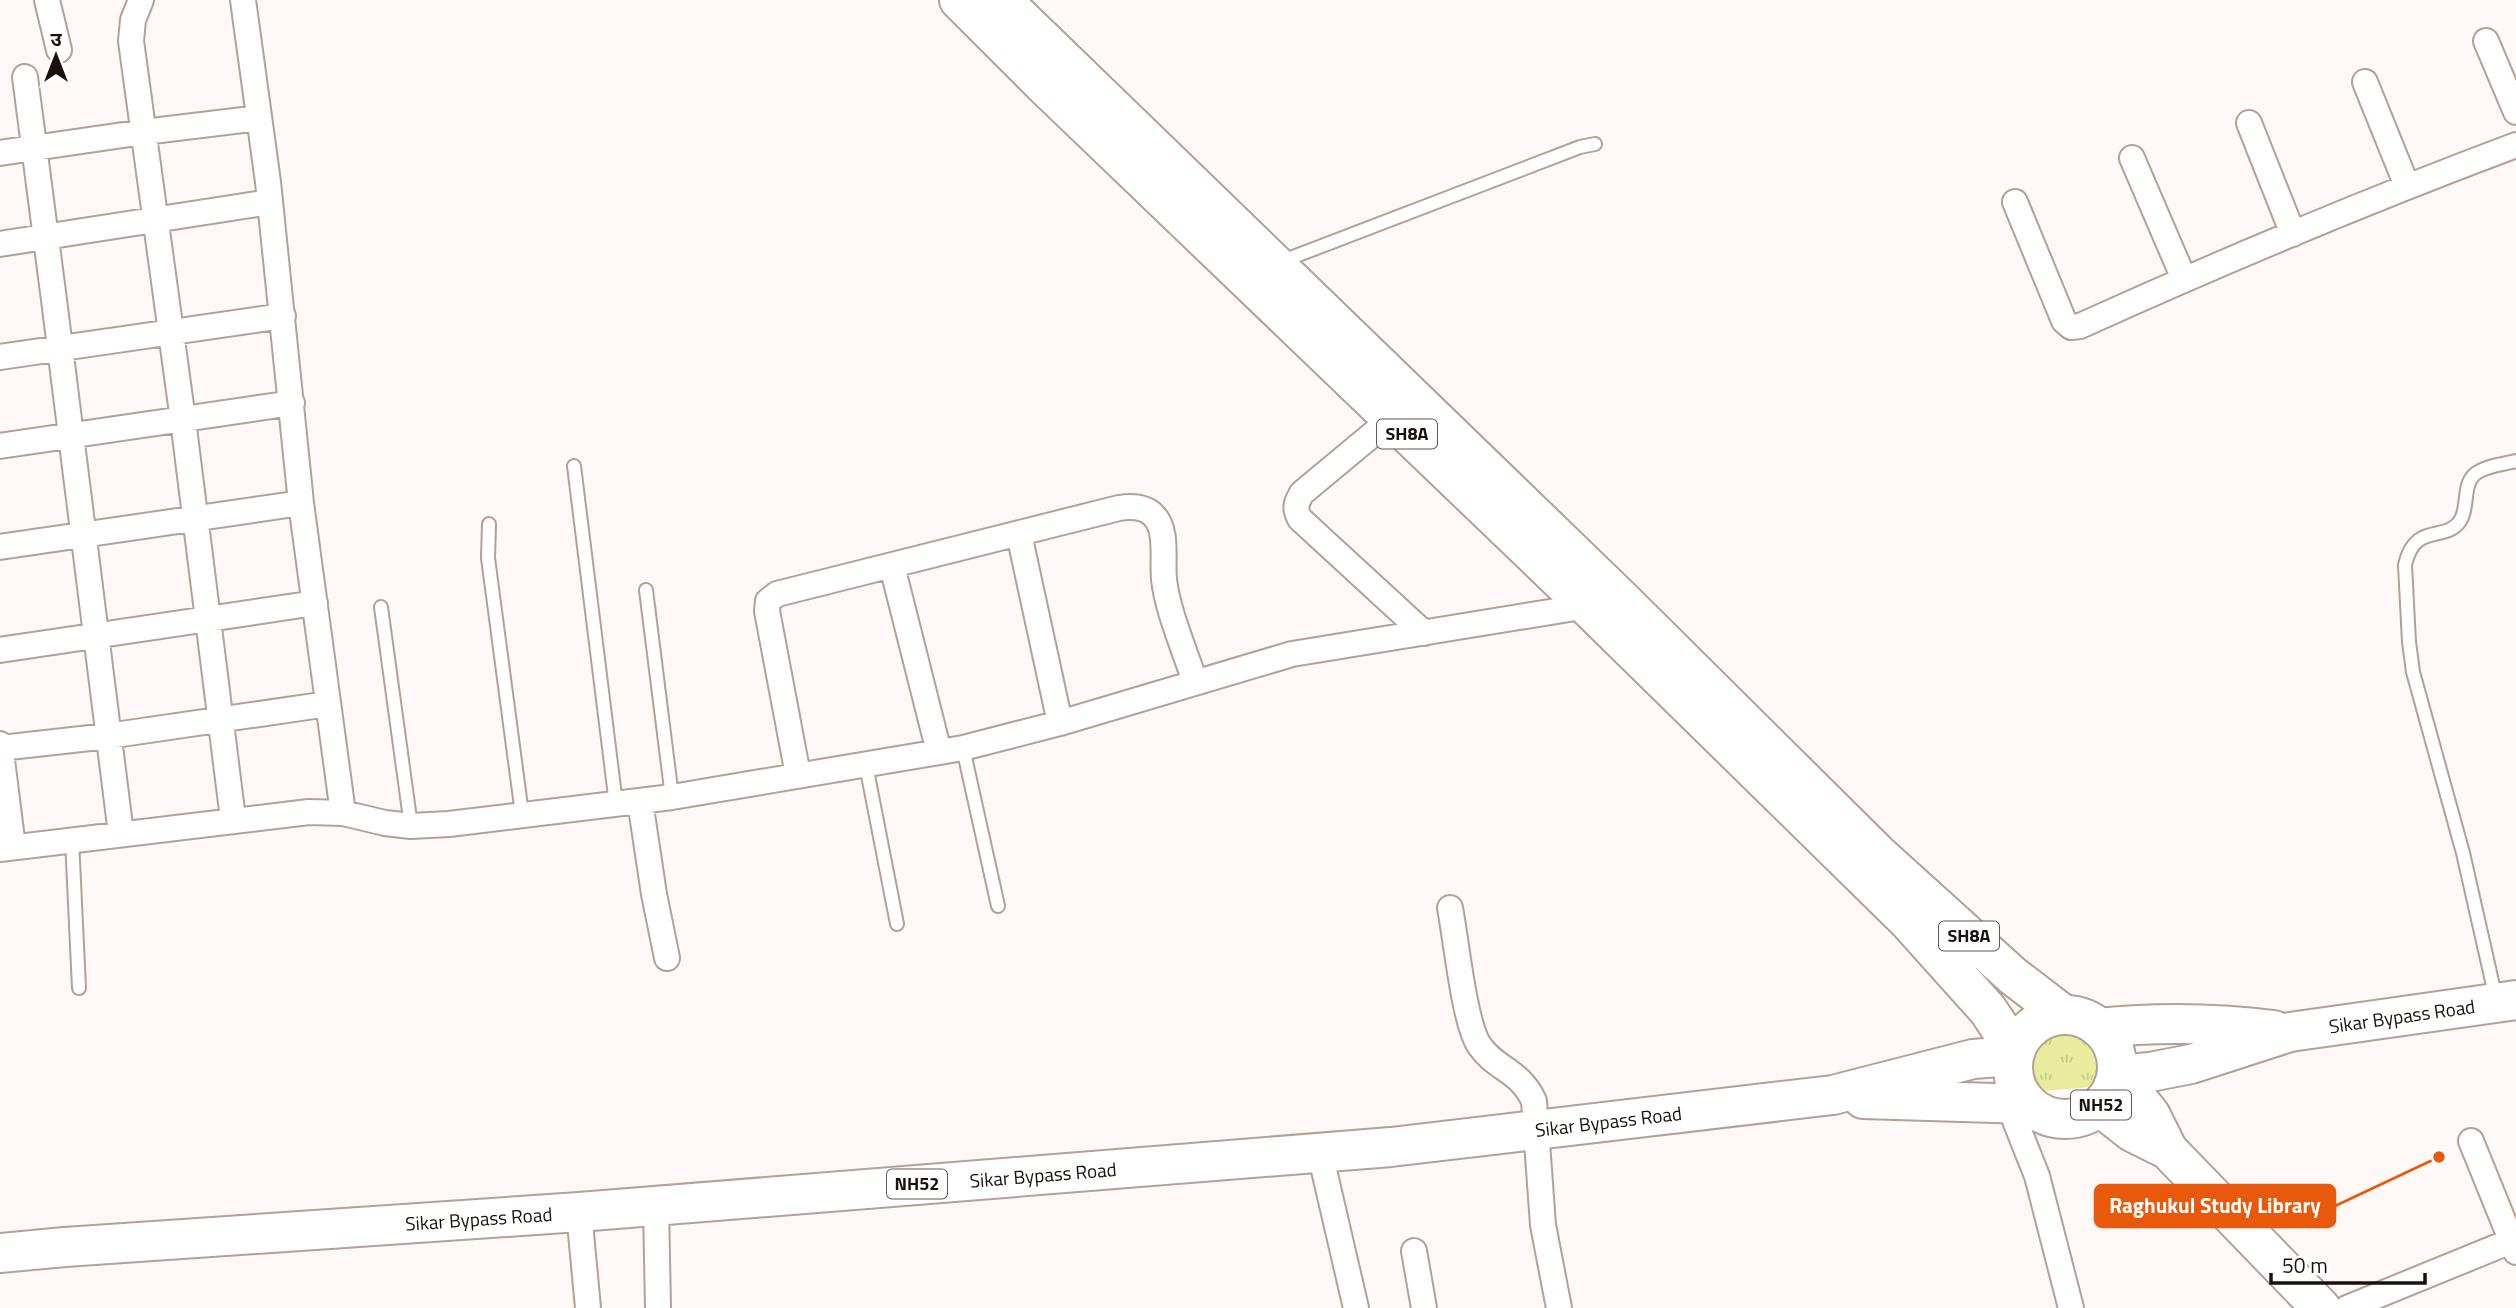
<svg xmlns="http://www.w3.org/2000/svg" width="2516" height="1308" viewBox="0 0 2516 1308" font-family="'Titillium Web','Noto Sans Devanagari',sans-serif">
  <style>
    .grass { fill: url(#grass-tufts) }
    .lines { fill: none; stroke-linecap: round; stroke-linejoin: round }
    .service-casing { stroke: #b69f94; stroke-width: 16 }
    .minor-casing { stroke: #b69f94; stroke-width: 28 }
    .primary-casing { stroke: #b69f94; stroke-width: 42 }
    .trunk-casing { stroke: #b69f94; stroke-width: 42 }
    .service { stroke: #fff; stroke-width: 12 }
    .minor { stroke: #fff; stroke-width: 24 }
    .primary { stroke: #fff; stroke-width: 38 }
    .trunk { stroke: #fff; stroke-width: 38 }
    .labels { text-anchor: middle; stroke-width: 7; stroke-linejoin: round; paint-order: stroke }
    .shield { fill: #fff; stroke: #5f5856; stroke-width: 2 }
    .shield-label { font-size: 18px; font-weight: bold; fill: #1a110d }
    .street-label { font-size: 19px; fill: #1a110d; stroke: #fff }
    .leader { fill: none; stroke: #e8590c; stroke-width: 2.5 }
    .callout-dot { fill: #e8590c; stroke: #fff; stroke-width: 2.5 }
    .callout { fill: #e8590c; stroke: #e8590c; stroke-width: 2.5 }
    .callout-label { font-size: 21px; text-anchor: middle; font-weight: bold; fill: #fff }
  </style>
  <defs>
    <pattern id="grass-tufts" width="24" height="20" patternUnits="userSpaceOnUse" patternTransform="scale(1.75)"><rect width="24" height="20" fill="#e7ed9c"/><path d="M3 7l-1-3M5 7V3M7 7l1-3M15 17l-1-3M17 17v-4M19 17l1-3" fill="none" stroke="#c6ca85"/></pattern>
  </defs>
  <rect width="100%" height="100%" fill="#fef9f7"/>
  <path class="grass" d="M 2091,1027 L 2108,1039 L 2113,1053 L 2111,1069 L 2104,1081 L 2092,1087 L 2044,1091 L 2031,1085 L 2022,1071 L 2026,1042 L 2041,1032 Z"/>
  <g class="lines">
    <g class="service-casing">
      <path id="service" d="M 1280,262 L 1580,147 L 1595,144
        M 574,466 L 616,804
        M 489,524 L 488,558 L 522,814
        M 646,590 L 672,797
        M 381,607 L 411,826
        M 963,748 L 998,906
        M 866,765 L 897,924
        M 72,840 L 79,988
        M 2496,999 L 2463,853 L 2413,672 L 2409,642 L 2405,565 C 2415,521 2445,543 2460,521 C 2469,508 2462,485 2475,474 C 2485,466 2503,464 2516,461"/>
    </g>
    <g class="minor-casing">
      <path id="minor" d="M 47,0 L 59,50
        M 141,0 L 133,20 L 131,41 L 183,420 L 233,819
        M 243,0 L 268,182 L 301,503 L 343,813
        M 2486,41 L 2516,112
        M 25,77 C 59,329 88,581 121,834
        M 2365,82 L 2407,186
        M 2249,123 L 2293,234
        M 0,153 L 144,132 L 259,118
        M 2132,158 L 2184,279
        M 2015,202 L 2064,321 L 2071,327 L 2080,326 C 2224,261 2369,200 2516,145
        M 0,244 L 270,202
        M 0,357 L 283,316
        M 1391,419 L 1302,493 C 1296,503 1294,508 1300,519 L 1424,633
        M 0,446 L 292,403
        M 1019,534 L 1060,723
        M 0,547 L 301,503
        M 892,566 L 939,752
        M 0,650 L 315,603
        M 0,744 L 13,847
        M 0,748 L 108,736 L 328,704
        M 798,775 L 767,611 L 768,601 L 777,594 L 1119,508 C 1132,506 1145,506 1154,516 C 1168,530 1162,560 1164,579 C 1167,610 1185,651 1195,682
        M 640,801 L 654,894 L 667,958
        M 0,849 L 309,812 L 343,813 L 385,823 L 411,826 L 449,824 L 672,797 L 963,748 L 1060,723 L 1292,654 L 1587,606
        M 1450,908 C 1456,938 1464,1022 1479,1045 C 1496,1070 1519,1069 1534,1101 L 1543,1225 L 1559,1308
        M 2008,1103 L 2037,1176 L 2071,1308
        M 2471,1141 L 2516,1252
        M 1320,1153 L 1356,1308
        M 656,1206 L 658,1308
        M 579,1212 L 588,1308
        M 1414,1251 L 1424,1308
        M 2347,1308 L 2516,1239"/>
    </g>
    <g class="primary-casing">
      <path id="primary" d="M 959,0 L 1045,86 L 1587,606 L 1909,922 L 1988,1010 L 2015,1051
        M 1002,0 L 1622,600 L 1877,853 L 2013,976 L 2064,1015
        M 2114,1084 L 2128,1091 L 2142,1104 L 2150,1114 L 2168,1150 L 2321,1308
        M 2099,1106 L 2132,1132 L 2168,1150"/>
    </g>
    <g class="trunk-casing">
      <g id="trunk">
        <circle cx="2065" cy="1067" r="52"/>
        <path d="M 2099,1028 C 2157,1022 2216,1023 2274,1030"/>
        <path id="s1" d="M 2117,1075 L 2150,1072 L 2191,1064 L 2290,1032 L 2516,1000"/>
        <path d="M 1863,1099 L 2028,1104"/>
        <path id="s2" d="M 0,1253 L 65,1247 L 579,1212 L 1391,1147 L 1833,1095 L 1973,1059 L 2013,1056"/>
      </g>
    </g>
    <use href="#service" class="service"/>
    <use href="#minor" class="minor"/>
    <use href="#primary" class="primary"/>
    <use href="#trunk" class="trunk"/>
  </g>
  <g class="labels">
    <g class="shield">
      <rect x="1377" y="419.5" width="60" height="29" rx="5"/>
      <rect x="1939" y="921.5" width="60" height="29" rx="5"/>
      <rect x="2071" y="1090.5" width="60" height="29" rx="5"/>
      <rect x="887" y="1169.5" width="60" height="29" rx="5"/>
    </g>
    <g class="shield-label">
      <text x="1407" y="440">SH8A</text>
      <text x="1969" y="942">SH8A</text>
      <text x="2101" y="1111">NH52</text>
      <text x="917" y="1190">NH52</text>
    </g>
    <g class="street-label">
      <text dy="7" stroke="none"><textPath href="#s1" startOffset="292">Sikar Bypass Road</textPath></text>
      <text dy="7" stroke="none"><textPath href="#s2" startOffset="1614">Sikar Bypass Road</textPath></text>
      <text dy="7" stroke="none"><textPath href="#s2" startOffset="1046">Sikar Bypass Road</textPath></text>
      <text dy="7" stroke="none"><textPath href="#s2" startOffset="480">Sikar Bypass Road</textPath></text>
    </g>
  </g>
  <path class="leader" d="M2439 1157L2335 1206"/>
  <circle class="callout-dot" cx="2439" cy="1157" r="7"/>
  <rect class="callout" x="2095" y="1185" width="240" height="42" rx="7"/>
  <g class="callout-label">
    <text x="2215" y="1213">Raghukul Study Library</text>
  </g>
  <g transform="translate(56 56)" stroke="#ffffff" stroke-width="5" paint-order="stroke">
  <path d="M0-5L12 26L0 18L-12 26Z" fill="#1a110d"/>
  <text y="-10" font-size="19" font-weight="bold" text-anchor="middle" fill="#1a110d">उ</text>
  </g>
  <path d="M2271 1273v10h154v-10" fill="none" stroke="#1a110d" stroke-width="3.5"/>
  <text x="2282" y="1273" font-size="21" fill="#1a110d" stroke="#ffffff" stroke-width="5" paint-order="stroke">50 m</text>
</svg>
